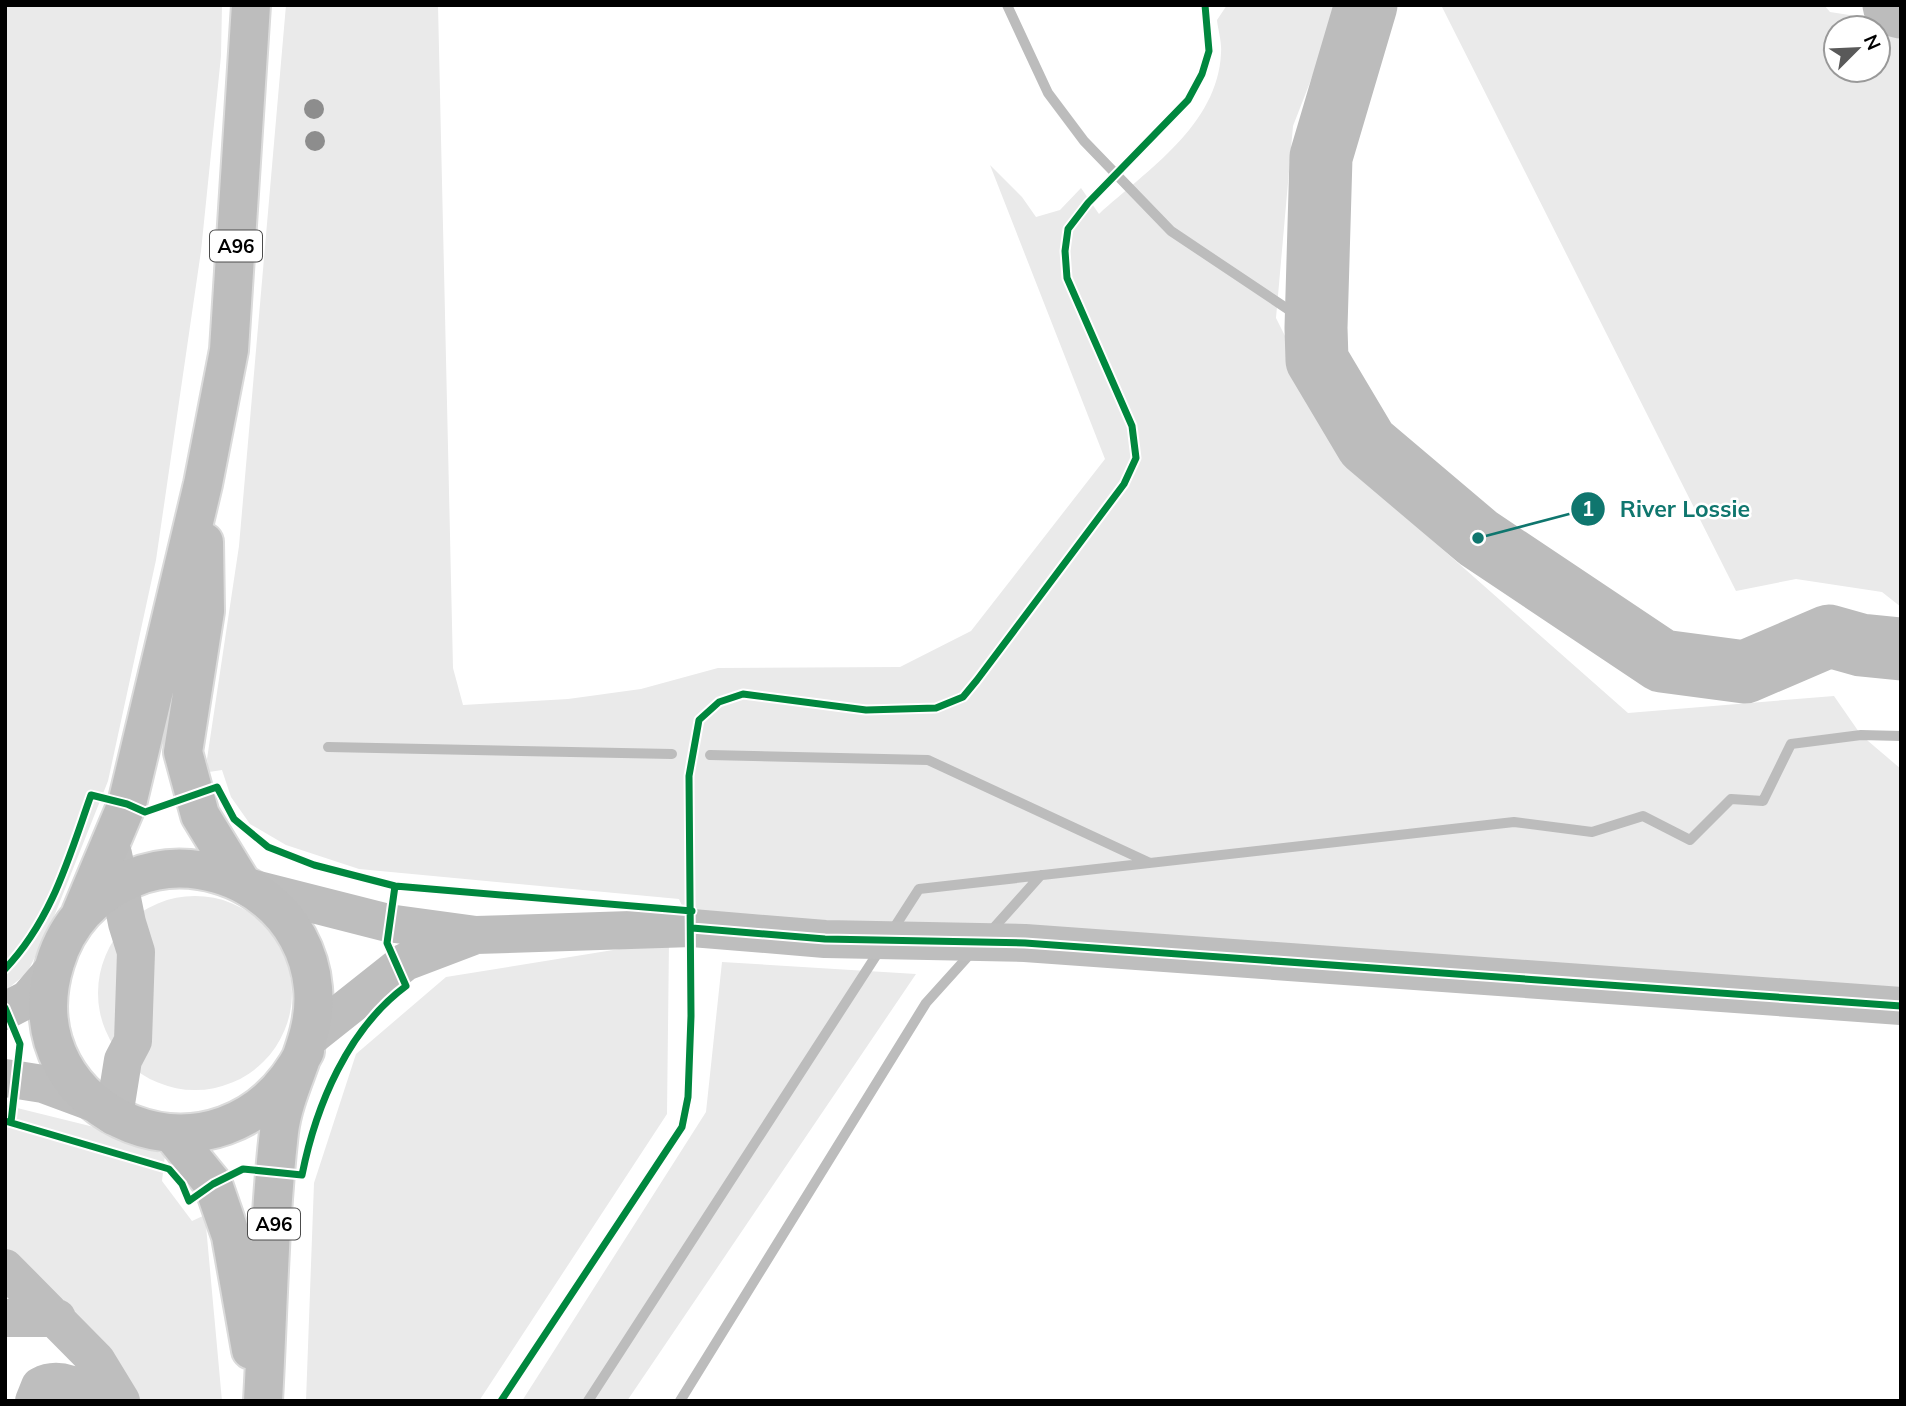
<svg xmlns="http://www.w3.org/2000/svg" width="1906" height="1406" viewBox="0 0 1906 1406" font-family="Mulish,sans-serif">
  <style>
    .green { fill: #eaeaea; fill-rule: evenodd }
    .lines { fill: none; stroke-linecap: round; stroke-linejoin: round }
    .stream { stroke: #bcbcbc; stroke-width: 10 }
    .river { stroke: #bcbcbc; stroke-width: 63 }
    .highway-casing { stroke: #dbdbdb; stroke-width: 42 }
    .minor { stroke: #bebebe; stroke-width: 38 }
    .highway { stroke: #bdbdbd; stroke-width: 38 }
    .cycleway-casing { stroke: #fff; stroke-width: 11 }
    .cycleway { stroke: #00873e; stroke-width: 7 }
    .tree { fill: #8d8d8d }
    .labels { text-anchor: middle; stroke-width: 5; stroke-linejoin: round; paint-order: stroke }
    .shield { fill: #fff; stroke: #4c4c4c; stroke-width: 2 }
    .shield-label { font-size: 19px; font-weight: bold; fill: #000 }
    .leader { fill: none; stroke: #0f766e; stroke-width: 2.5 }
    .callout-dot { fill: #0f766e; stroke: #fff; stroke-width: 2.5 }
    .mark-label { font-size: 21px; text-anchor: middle; font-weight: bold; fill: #fff }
    .callout-label { font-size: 23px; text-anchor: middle; font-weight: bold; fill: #0f766e; stroke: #fff; stroke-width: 5; stroke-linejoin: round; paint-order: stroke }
  </style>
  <rect width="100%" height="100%" fill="#fff"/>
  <path class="green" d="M 5,5 L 222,5 L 221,56 L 201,251 L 156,560 L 108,781 L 49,929 L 27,973 L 5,991 Z
    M 286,5 L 438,5 L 453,668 L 463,705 L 568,699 L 641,689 L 718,668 L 900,667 L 971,631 L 1105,459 L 990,165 L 1022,197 L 1036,217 L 1060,210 L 1081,188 L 1099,214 C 1147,170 1218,125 1221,53 C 1222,42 1218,30 1217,20 L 1227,5 L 1340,5 L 1293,126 L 1276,318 L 1339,444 L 1423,532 L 1628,713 L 1834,696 L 1861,735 L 1901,769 L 1901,1006 L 692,928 L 679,899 L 359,869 L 286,845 L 250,824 L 231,797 L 222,770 L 209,772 L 207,759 L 239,546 Z
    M 1441,5 L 1824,5 L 1830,12 L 1901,23 L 1901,607 L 1882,592 L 1796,579 L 1736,591 ZM 1878,28 L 1878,70 L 1836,70 L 1836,28 Z
    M98 993a97 97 0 1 1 194 0a97 97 0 1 1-194 0Z
    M 669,941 L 667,1114 L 479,1401 L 306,1401 L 314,1183 L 356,1054 L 446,977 Z
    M 722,962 L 916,974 L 627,1401 L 522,1401 L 706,1112 Z
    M 5,1105 L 94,1127 L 165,1155 L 162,1181 L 192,1221 L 205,1215 L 222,1401 L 140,1401 L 126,1378 L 5,1251 Z"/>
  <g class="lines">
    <path class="stream" d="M 1007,5 L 1048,93 L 1084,141 L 1171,231 L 1316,328
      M 328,747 L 672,754
      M 710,755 L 928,760 L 1150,863
      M 892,931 L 919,889 L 1514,822 L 1592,832 L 1643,816 L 1690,840 L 1731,799 L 1763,801 L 1791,744 L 1861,735 L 1901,736
      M 990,932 L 1041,875
      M 588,1401 L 881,948
      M 680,1401 L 926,1003 L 972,952"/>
    <path class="river" d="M 1366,5 L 1321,157 L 1316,328 L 1317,360 L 1367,444 L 1478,538 L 1662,661 L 1745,672 L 1829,636 L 1861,645 L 1901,649
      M 1894,5 L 1901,7"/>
    <g class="highway-casing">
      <path id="highway" d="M 204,542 L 205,611 L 183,752 L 200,815 L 241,882
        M 81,913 L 127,804 L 203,484 L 229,350 L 251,5
        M 173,1135 L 213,1184 L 231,1236 L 251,1350
        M 263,1401 C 268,1312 269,1221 279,1132 C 285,1082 318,1041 313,988 C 310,952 292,919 263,897 C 227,869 175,860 133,878 C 95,894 67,923 55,963 C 7,1117 224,1209 305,1051"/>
    </g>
    <path class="minor" d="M 113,854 L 127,923 L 136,952 L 133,1041 L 123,1060 L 114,1116
      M 250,888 L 388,923 L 476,935 L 405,962 L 309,1038
      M 476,935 L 692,928 L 825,939 L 1025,943 L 1901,1006
      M 5,1011 L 28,999 L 52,971
      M 5,1078 L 43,1084 L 97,1104
      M 5,1268 L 96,1360 L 121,1401
      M 5,1318 L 57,1318
      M 34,1401 L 40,1386 C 59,1376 80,1386 93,1401"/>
    <use href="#highway" class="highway"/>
    <g class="cycleway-casing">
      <path id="cycleway" d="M 692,928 L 825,939 L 1025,943 L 1901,1006
        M 5,969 C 52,920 69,857 91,795 L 127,804 L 145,812 L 217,787 L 234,819 L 268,847 L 314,865 L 395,886 L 692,911
        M 5,1008 L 20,1044 L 11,1122
        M 5,1121 L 169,1169 L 182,1184 L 189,1201 L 213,1184 L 243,1169 L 302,1175 C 316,1105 348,1029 406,986 L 387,943 L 395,886
        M 501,1401 L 682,1127 L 688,1097 L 691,1016 L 689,776 L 699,720 L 719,702 L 743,694 L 866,710 L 936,708 L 963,697 L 977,680 L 1124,484 L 1136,458 L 1132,426 L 1067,278 L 1065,251 L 1068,229 L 1088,203 L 1188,100 L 1202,74 L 1209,51 L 1205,5"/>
    </g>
    <use href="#cycleway" class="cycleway"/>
  </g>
  <g class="tree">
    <circle cx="314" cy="109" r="10"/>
    <circle cx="315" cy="141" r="10"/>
  </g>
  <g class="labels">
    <g class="shield">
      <rect x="210" y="230.5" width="52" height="31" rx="5"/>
      <rect x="248" y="1208.5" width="52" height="31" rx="5"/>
    </g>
    <g class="shield-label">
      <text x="236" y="253">A96</text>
      <text x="274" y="1231">A96</text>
    </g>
  </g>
  <path class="leader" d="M1478 538L1588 509"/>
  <g class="callout-dot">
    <circle cx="1478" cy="538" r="7"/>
    <circle cx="1588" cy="509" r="18"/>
  </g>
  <g class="mark-label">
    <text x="1588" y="516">1</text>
  </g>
  <g class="callout-label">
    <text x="1685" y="517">River Lossie</text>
  </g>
  <rect width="1906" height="1406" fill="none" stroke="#000000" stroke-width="14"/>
  <g transform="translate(1857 49) rotate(66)"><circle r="33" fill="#ffffff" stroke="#999999" stroke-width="2"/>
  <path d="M0-5L12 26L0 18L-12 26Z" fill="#595959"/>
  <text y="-10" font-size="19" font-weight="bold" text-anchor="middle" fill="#000000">N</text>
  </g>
</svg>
